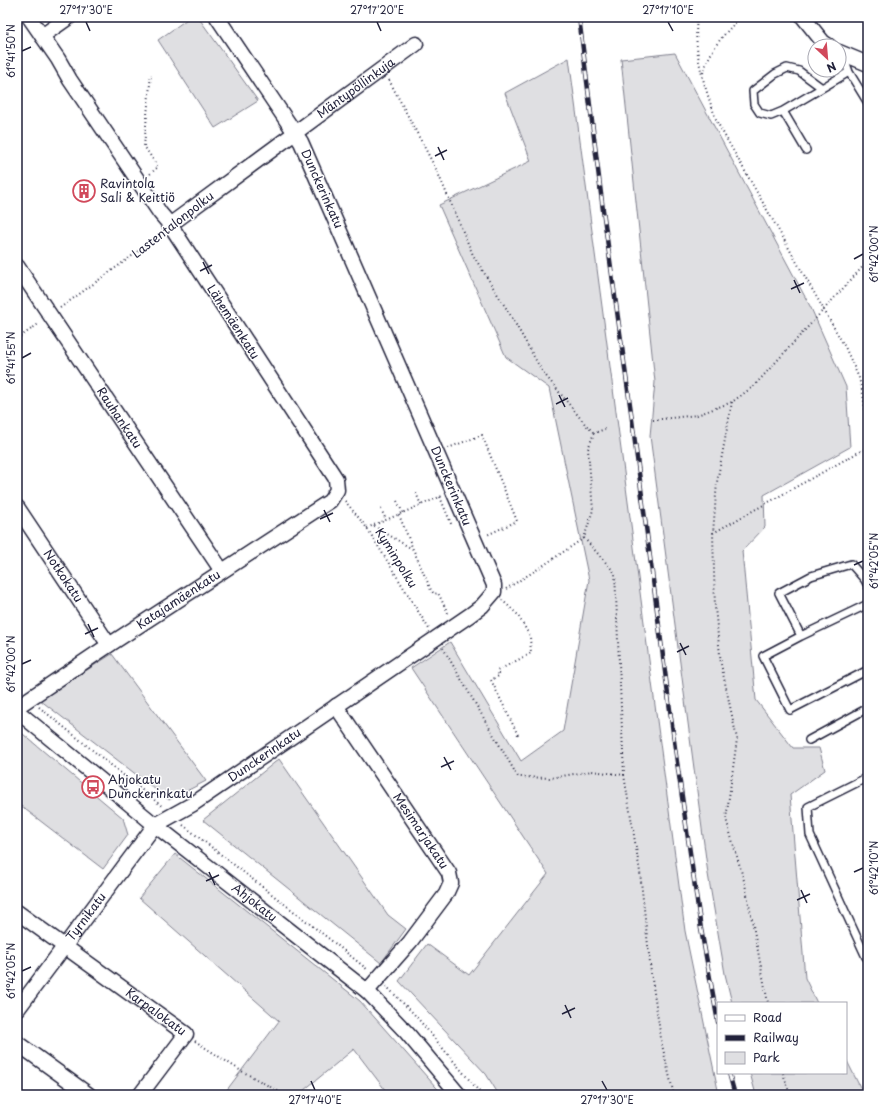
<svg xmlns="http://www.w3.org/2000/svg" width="885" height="1112" viewBox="0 0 885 1112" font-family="'Playpen Sans',sans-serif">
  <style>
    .green { fill: #dfdfe2; stroke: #80808e }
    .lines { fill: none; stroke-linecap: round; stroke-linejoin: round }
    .lane-casing { stroke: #22223b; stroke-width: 10 }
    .street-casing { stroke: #22223b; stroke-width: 17 }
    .path { stroke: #22223b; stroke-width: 2; stroke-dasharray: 1 3; stroke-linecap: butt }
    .lane { stroke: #fff; stroke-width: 7 }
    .street { stroke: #fff; stroke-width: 14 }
    .rail-casing { stroke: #22223b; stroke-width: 4.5 }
    .rail { stroke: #fff; stroke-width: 3; stroke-dasharray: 9; stroke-linecap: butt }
    .ticks { fill: none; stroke: #22223b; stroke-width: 1.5 }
    .labels { text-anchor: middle; stroke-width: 3; stroke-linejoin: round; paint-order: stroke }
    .street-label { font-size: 12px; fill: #22223b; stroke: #fff }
    .poi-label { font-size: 12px; fill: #22223b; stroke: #fff; text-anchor: start }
    .neatline { fill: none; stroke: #22223b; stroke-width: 1.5 }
    .ticks-label { font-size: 10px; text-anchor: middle; fill: #22223b }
  </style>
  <rect width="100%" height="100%" fill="#fff"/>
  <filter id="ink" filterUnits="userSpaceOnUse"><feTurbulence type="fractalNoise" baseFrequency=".025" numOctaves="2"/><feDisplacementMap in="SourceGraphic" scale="8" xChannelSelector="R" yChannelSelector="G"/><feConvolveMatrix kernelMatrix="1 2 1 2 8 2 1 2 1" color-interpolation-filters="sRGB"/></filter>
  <g filter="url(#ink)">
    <path class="green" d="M 190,17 L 198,17 L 258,101 L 215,128 L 158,40 Z
      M 675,53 L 811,308 L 846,387 L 850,447 L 764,495 L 765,527 L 742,551 L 756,700 L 793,748 L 819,748 L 825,770 L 790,795 L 805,978 L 817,1003 L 732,1003 L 725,974 L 708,874 L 650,436 L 655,382 L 621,59 Z
      M 569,58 L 685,931 L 719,1095 L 499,1095 L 486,1074 L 399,981 L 427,944 L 469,975 L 548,874 L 411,668 L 450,642 L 521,761 L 563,731 L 589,580 L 549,388 L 506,357 L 439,205 L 531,161 L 505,93 Z
      M 112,654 L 206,781 L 169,800 L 40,700 Z
      M 17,729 L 123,818 L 128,835 L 103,869 L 17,803 Z
      M 279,759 L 388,915 L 406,929 L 381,963 L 203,820 Z
      M 175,854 L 360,1001 L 443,1095 L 389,1095 L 354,1049 L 298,1095 L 223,1095 L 279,1021 L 139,898 Z
      M 846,1059 L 864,1095 L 756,1095 L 750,1073 L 846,1073 Z"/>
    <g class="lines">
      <g class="lane-casing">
        <path id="lane" d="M 843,55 L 849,72 L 868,103
          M 783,111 L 771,116 L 760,113 L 754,104 L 753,91 L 775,74 L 787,68 L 799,71 L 822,88
          M 806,150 L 783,111 L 849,72
          M 868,586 L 865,580 L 851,564 L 811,576 L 779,593 L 801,636 L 868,604
          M 801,636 L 763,656 L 790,710 L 868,670
          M 809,740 L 868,708
          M 868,777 L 808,807 L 810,835 L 866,957 L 868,956"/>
      </g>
      <g class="street-casing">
        <g id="street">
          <path d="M 803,17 L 823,42 L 829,46"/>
          <path d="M 42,36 L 69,17"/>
          <path d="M 839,52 L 868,64"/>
          <path id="s1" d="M 171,226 L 175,221 L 416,44"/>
          <path id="s2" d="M 17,266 L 222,571"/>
          <path id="s3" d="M 17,507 L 109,645"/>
          <path id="s4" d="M 336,706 L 449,873 L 451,883 L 446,894 L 410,942 L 367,991"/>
          <path id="s5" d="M 17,707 L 109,645 L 330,501 L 337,490 L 336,479 L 171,226 L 160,213 L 70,80 L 58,59 L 29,17"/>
          <path id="s6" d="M 17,711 L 155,825 L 367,991 L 407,1033 L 459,1095"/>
          <path id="s7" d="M 17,912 L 186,1034 L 140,1095"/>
          <path id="s8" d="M 17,1010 L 155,825 L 193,804 L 470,615 L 482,606 L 494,592 L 494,585 L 301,142 L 217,17"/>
          <path d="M 17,1043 L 89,1095"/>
        </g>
      </g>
      <path class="path" d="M 697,17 C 693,54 705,88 717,122 L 845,347 L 859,378 L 863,394 L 868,433
        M 703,73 C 711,48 722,36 741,17
        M 389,80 L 437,171 L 473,255 L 511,316 L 542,371 L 585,424 L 594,433
        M 150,174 L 158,167 L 144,146 L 151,74
        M 60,308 L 161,235
        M 17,339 L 40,323
        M 732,402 L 717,482 L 713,533 L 715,608 L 721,664 L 737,739 L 726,819 L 745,884 L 768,1003
        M 653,420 L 697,415 L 732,402 L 754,386 L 868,261
        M 448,448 L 482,435 L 517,521 L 487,535
        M 416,493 L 421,505
        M 440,497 L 452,526
        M 345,501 L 367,528 L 429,629
        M 397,501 L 403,513
        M 381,509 L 386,520
        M 399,515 L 413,549 L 431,590 L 434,594 L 438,593 L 449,615
        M 374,526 L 412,549
        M 367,528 L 442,496
        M 713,533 L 868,447
        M 584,538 L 615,573 L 624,775
        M 506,589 L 541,567 L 584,538 L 593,510 L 588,449 L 594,433 L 605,429
        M 502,600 L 517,614 L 530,636 L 531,653 L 497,671 L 499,676 L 491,680 L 518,735
        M 443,648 L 518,777 L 550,778 L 592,771 L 624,775 L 640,872 L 651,973 L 662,1045 L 674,1095
        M 17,685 L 21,690
        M 39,707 L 163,807
        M 183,825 L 337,945 L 368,970
        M 386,986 L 414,1014 L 482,1095
        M 195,1041 L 238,1069 L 285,1095
        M 783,1073 L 790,1095"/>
      <use href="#lane" class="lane"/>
      <use href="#street" class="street"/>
      <g class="rail-casing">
        <path id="rail" d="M 579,17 L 603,210 L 631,412 L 675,748 L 701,929 L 718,1022
          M 729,1073 L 735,1095"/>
      </g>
      <use href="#rail" class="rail"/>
    </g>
  </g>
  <path class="ticks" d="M 86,22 L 90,31M 377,22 L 381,31M 668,22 L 673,31M 22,51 L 31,47M 438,147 L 444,160M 435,156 L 447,150M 854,259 L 863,254M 203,262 L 209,274M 200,271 L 212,265M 794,280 L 800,293M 791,289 L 804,283M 22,358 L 31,353M 559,395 L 565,407M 556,404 L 568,398M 324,510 L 330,522M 320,519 L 333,513M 854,565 L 863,561M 88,624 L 94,637M 85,634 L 98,628M 680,643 L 686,655M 677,652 L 689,646M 22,664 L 31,660M 444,757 L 451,770M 441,767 L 454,761M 209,872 L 215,885M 854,872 L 863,868M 206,881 L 219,875M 801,890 L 807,903M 797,900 L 810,894M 22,971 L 31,967M 565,1005 L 571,1018M 562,1014 L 575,1008M 311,1081 L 315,1090M 602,1081 L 607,1090"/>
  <defs>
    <g id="building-ring" transform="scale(1.15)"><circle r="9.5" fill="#fff" stroke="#d1495b" stroke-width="1.5"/><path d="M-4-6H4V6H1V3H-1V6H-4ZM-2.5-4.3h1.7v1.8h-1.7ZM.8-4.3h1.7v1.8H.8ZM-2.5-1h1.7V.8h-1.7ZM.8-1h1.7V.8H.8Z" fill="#d1495b"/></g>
    <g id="bus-ring" transform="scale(1.15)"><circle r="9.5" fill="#fff" stroke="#d1495b" stroke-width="1.5"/><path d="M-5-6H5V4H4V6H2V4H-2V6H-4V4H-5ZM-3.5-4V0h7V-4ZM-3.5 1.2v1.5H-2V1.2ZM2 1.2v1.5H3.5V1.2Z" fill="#d1495b"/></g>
  </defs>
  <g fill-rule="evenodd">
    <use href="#building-ring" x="84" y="191"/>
    <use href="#bus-ring" x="93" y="787"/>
  </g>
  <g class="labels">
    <g class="street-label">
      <text dy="4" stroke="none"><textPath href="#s1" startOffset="231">Mäntypöllinkuja</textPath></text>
      <text transform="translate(322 189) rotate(66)" y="4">Dunckerinkatu</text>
      <text transform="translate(173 225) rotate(-38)" y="4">Lastentalonpolku</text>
      <text transform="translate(233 322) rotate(57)" y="4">Lähemäenkatu</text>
      <text dy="4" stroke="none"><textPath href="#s2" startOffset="183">Rauhankatu</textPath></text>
      <text transform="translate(451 486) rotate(67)" y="4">Dunckerinkatu</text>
      <text transform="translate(396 558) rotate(58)" y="4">Kyminpolku</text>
      <text dy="4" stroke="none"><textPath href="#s3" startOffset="83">Notkokatu</textPath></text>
      <text dy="4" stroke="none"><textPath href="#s5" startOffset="194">Katajamäenkatu</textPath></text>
      <text dy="4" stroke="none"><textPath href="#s8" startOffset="361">Dunckerinkatu</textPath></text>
      <text dy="4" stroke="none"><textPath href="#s4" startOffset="151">Mesimarjakatu</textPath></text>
      <text dy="4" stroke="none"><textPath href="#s6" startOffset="305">Ahjokatu</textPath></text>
      <text dy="4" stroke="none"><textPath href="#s8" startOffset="116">Tyrnikatu</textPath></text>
      <text dy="4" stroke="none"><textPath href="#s7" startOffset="171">Karpalokatu</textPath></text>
    </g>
    <g class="poi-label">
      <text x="100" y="188">Ravintola<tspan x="100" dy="14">Sali &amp; Keittiö</tspan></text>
      <text x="108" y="784">Ahjokatu<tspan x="108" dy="14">Dunckerinkatu</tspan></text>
    </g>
  </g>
  <rect width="885" height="1112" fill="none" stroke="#fff" stroke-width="44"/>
  <rect x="717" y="1002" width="130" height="72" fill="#ffffff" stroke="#a7a7b1"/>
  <rect x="725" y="1015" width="20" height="6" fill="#ffffff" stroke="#a7a7b1"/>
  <text x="753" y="1022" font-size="12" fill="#22223b">Road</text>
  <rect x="725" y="1035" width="20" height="6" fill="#22223b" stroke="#a7a7b1"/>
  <text x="753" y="1042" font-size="12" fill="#22223b">Railway</text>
  <rect x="725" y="1052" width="20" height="12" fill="#dfdfe2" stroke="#a7a7b1"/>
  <text x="753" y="1062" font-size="12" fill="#22223b">Park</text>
  <g transform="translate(827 58) rotate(154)"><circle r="19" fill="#ffffff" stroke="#a7a7b1"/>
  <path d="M0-3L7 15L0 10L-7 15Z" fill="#d1495b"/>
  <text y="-6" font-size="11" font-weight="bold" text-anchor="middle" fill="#22223b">N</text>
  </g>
  <rect x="22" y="22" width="841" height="1068" class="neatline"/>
  <g class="ticks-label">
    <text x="86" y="14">27°17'30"E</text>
    <text x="377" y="14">27°17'20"E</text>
    <text x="668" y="14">27°17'10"E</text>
    <text transform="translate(11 51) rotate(-90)" y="4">61°41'50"N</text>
    <text transform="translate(874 254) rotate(-90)" y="4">61°42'00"N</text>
    <text transform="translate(11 358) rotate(-90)" y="4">61°41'55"N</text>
    <text transform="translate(874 561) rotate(-90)" y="4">61°42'05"N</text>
    <text transform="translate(11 664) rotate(-90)" y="4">61°42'00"N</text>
    <text transform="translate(874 868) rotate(-90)" y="4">61°42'10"N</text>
    <text transform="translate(11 971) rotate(-90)" y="4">61°42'05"N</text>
    <text x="315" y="1104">27°17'40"E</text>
    <text x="607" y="1104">27°17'30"E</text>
  </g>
</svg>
